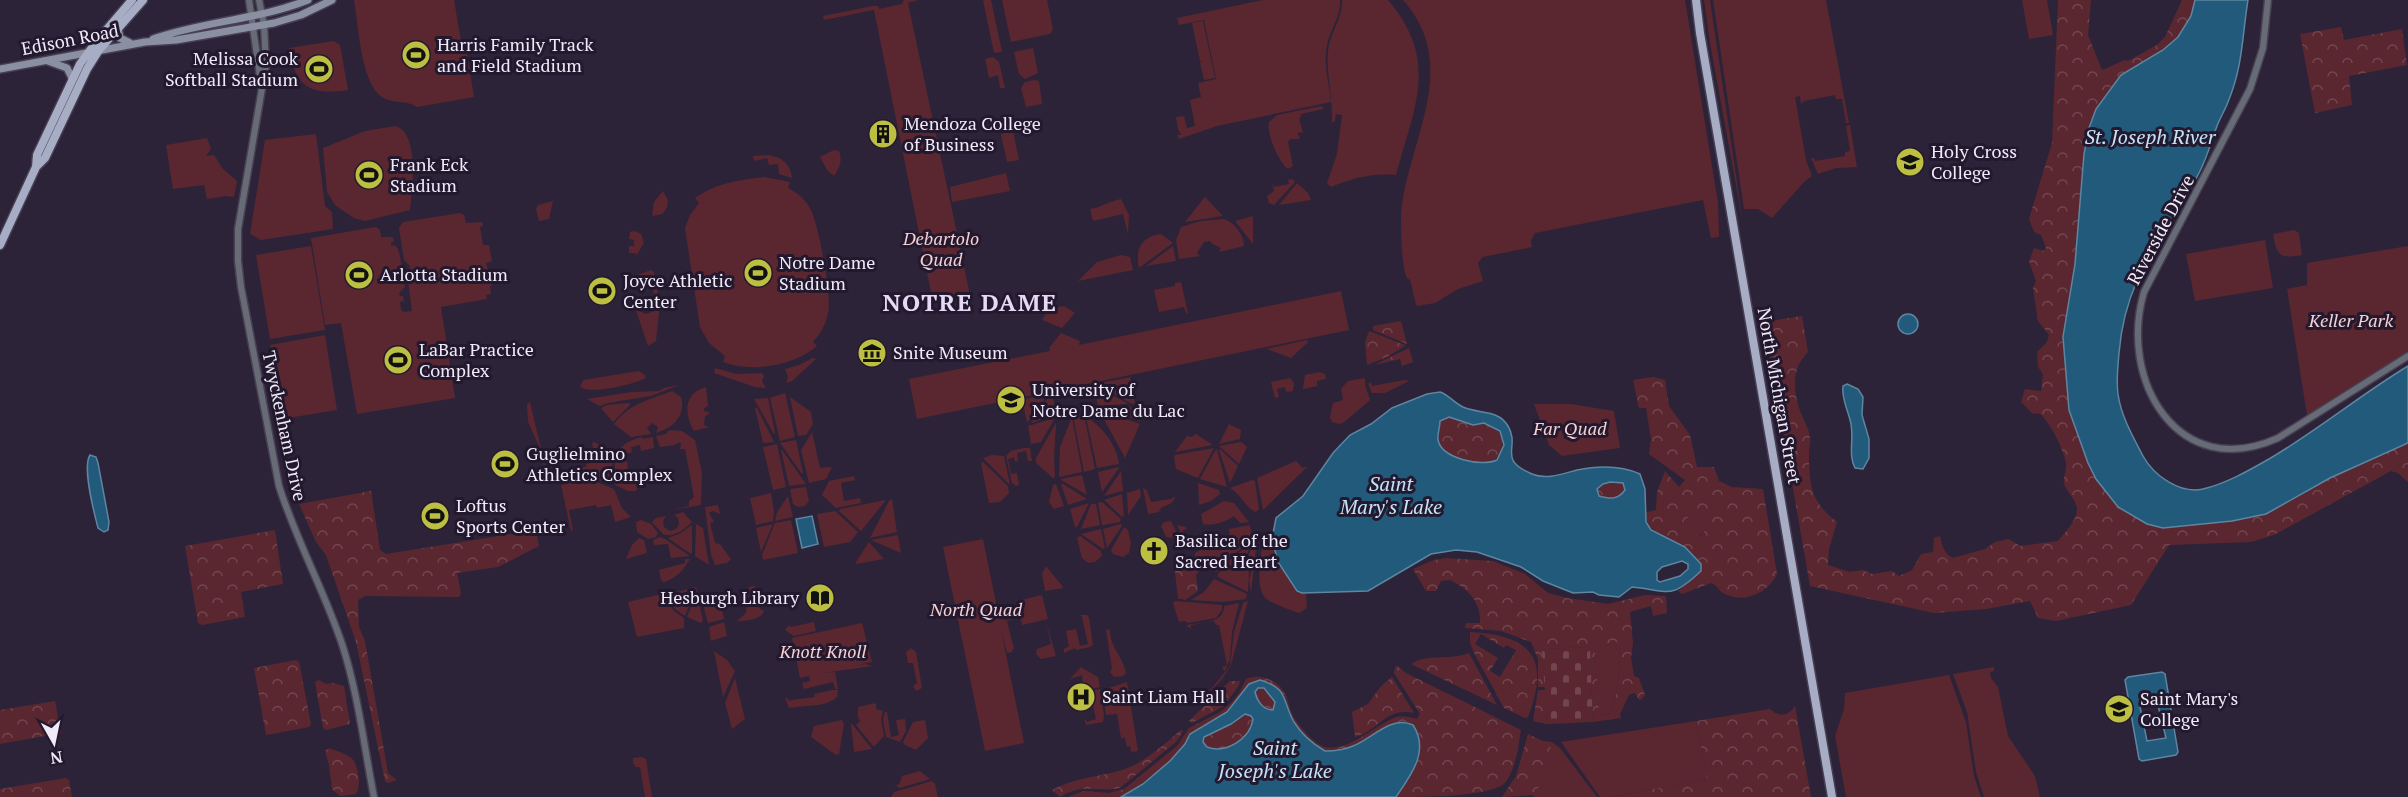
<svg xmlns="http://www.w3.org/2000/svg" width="2408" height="797" viewBox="0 0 2408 797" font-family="'PT Serif',serif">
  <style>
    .green { fill: #5a2730 }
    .forest { fill: url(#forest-crowns); fill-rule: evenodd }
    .cemetery { fill: url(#cemetery-stones) }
    .water { fill: #215a7b; stroke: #5f85a0; stroke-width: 1.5; fill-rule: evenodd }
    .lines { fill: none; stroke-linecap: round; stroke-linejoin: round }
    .tertiary-casing { stroke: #473f53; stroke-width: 9 }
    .secondary-casing { stroke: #473f53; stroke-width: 10 }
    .primary-casing { stroke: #473f53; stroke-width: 11 }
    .tertiary { stroke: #676b76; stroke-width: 6 }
    .secondary { stroke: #8a90a2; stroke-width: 7 }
    .primary { stroke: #a6adc4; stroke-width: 8 }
    .labels { text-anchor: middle; stroke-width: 6; stroke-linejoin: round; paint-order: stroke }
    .street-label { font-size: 18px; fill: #f0eaf8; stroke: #23192e }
    .poi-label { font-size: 18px; fill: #f0eaf8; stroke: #23192e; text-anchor: start }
    .park-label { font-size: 18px; font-style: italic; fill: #f7d0d4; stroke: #23192e }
    .water-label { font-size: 20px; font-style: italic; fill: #c4e2f8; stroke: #23192e }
    .district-label { font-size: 24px; font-weight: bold; letter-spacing: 1.5px; fill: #e5d9f5; stroke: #23192e }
  </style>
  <defs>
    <pattern id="forest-crowns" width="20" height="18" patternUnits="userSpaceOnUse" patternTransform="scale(1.5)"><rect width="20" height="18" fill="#5a2730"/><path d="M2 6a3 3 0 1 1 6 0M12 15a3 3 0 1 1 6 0" fill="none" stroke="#72464f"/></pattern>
    <pattern id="cemetery-stones" width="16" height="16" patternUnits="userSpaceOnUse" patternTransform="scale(1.5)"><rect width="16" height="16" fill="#5a2730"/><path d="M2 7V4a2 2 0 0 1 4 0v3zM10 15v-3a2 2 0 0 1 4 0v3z" fill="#72464f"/></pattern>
  </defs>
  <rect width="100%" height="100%" fill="#2c2338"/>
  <path class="green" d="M 354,0 L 454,0 L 461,41 L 465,41 L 474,97 L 417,107 C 408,100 392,104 382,97 C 361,84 358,23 354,0 Z
    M 904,0 L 918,0 L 908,3 L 970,295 L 933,302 L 874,10 L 824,20 L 823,16 L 873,6 L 878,6 L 879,9 L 902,4 Z
    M 983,0 L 991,0 L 1002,52 L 994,53 Z
    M 1002,0 L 1047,0 L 1053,29 L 1050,34 L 1011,42 Z
    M 1263,0 L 1340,0 C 1341,17 1330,29 1327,45 C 1323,64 1329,83 1331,102 L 1217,126 L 1179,139 L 1177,135 L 1181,135 L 1178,129 L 1176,117 L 1184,116 L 1187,128 L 1195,126 L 1190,100 L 1201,97 L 1198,83 L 1216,79 L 1204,20 L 1179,25 L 1177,18 Z
    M 1342,0 L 1388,0 C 1440,61 1414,107 1396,175 C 1372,173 1353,178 1331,187 L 1327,183 L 1337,154 L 1342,115 L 1336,114 L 1335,121 L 1332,123 C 1333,99 1326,73 1328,51 C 1330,32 1343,18 1342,0 Z
    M 1403,0 L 1685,0 L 1718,203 L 1719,237 L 1711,238 L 1703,200 L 1535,233 L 1531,241 L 1532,247 L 1483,257 L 1478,263 L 1483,281 L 1458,289 L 1435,303 L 1417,306 C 1413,298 1413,287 1410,280 C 1409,279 1407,279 1407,278 C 1401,267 1400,217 1402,205 C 1412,134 1460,64 1403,0 Z
    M 1704,0 L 1710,0 L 1743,223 L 1710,43 Z
    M 1713,0 L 1826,0 L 1849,123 L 1846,123 L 1842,99 L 1836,99 L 1835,95 L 1804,101 L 1801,104 L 1800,96 L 1795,97 L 1806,160 L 1812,176 L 1805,181 L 1772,218 L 1758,209 L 1744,209 Z
    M 2022,0 L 2047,0 L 2053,35 L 2029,39 Z
    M 1203,21 L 1215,78 L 1204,80 L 1200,62 L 1203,61 L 1200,61 L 1192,23 Z
    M 334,41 L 340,45 L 348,90 C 309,96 295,86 289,48 Z
    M 1033,48 L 1038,73 L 1025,79 L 1019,74 L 1014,52 Z
    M 993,57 L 999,62 L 1005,88 L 1000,88 L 998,75 L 989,78 L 985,59 Z
    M 1034,80 L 1039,81 L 1042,104 L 1026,107 L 1021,88 L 1025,82 Z
    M 1322,106 L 1323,109 L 1301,114 L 1301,117 L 1299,118 L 1303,133 L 1300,132 L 1297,134 L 1300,137 L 1299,139 L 1290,139 L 1288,142 L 1293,166 L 1288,169 C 1279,163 1266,133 1269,122 L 1277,115 Z
    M 1850,125 L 1857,167 L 1836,168 L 1818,174 L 1811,158 L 1814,158 L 1815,161 L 1845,156 L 1845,152 L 1850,151 L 1846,126 Z
    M 395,126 C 420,132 412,191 410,210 L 365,221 L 354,218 L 342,210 L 335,205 L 327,192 L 323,148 L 365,131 Z
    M 1013,131 L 1019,160 L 1007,162 L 1001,134 Z
    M 316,134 L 325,206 L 332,212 L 333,229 L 261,240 L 250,234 L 265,140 Z
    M 207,138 L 211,149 L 206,156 L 214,155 L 223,169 L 237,181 L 234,197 L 226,196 L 207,199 L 204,185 L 173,189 L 166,145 Z
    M 834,150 L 839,151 C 843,160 839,169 834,176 L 827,170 L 820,157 Z
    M 768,155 C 782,157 790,163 792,178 L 779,174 L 778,164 L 769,165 L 767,158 L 754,161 L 753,156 Z
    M 1006,173 L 1010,191 L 952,202 L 950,187 Z
    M 764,177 L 790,182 L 788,188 C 798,193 806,200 811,210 C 819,227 832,295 828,313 C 826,324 821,333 813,342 L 817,346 C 794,366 751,373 723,362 L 725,356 L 709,343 L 700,327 L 685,228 L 690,215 L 699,203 L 695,198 C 716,183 739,180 764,177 Z
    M 1293,179 L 1295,182 L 1274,205 L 1269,203 L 1267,196 L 1274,191 L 1272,183 L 1274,187 L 1289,184 L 1288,180 Z
    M 1297,183 L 1308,193 L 1311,200 L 1279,205 Z
    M 663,191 L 668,200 L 667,208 L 662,214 L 652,216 L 654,202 Z
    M 1205,197 L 1223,216 L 1185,222 L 1204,198 Z
    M 1121,199 L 1129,215 L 1128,234 L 1123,214 L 1093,221 L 1090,209 C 1103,207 1109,201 1121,199 Z
    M 553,201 L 549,219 L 539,221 L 536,209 L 538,205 Z
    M 460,213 L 464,215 L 466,223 L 482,222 L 483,226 L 480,227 L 483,245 L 489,245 L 492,261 L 486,263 L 492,286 L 490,286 L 491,294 L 486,295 L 487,299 L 441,307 L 455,398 L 357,414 L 341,323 L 325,325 L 311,238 L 376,227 L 380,230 L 381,237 L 393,237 L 394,242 L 391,242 L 391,245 L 396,246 C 401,252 402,270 402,277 L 398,278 L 403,279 L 405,287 L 399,293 L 400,296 L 403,296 L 404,301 L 400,302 L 401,310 L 404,312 L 412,311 L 407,275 L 410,266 L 404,260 L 399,228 L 403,222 Z
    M 1253,216 L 1253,244 L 1235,221 Z
    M 1224,219 C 1235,223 1244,235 1244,246 L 1219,252 L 1221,248 L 1211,243 L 1211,241 L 1204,242 L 1197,253 L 1200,256 L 1179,259 L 1176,240 L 1181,227 L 1201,221 Z
    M 2294,230 L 2299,233 L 2302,255 C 2279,259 2277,256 2273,234 Z
    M 635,231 L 641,234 L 644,243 L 636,256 L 636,253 L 629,253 L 629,246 L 634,246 L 634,240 L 629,239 L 630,232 Z
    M 1161,234 L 1173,243 L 1139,268 C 1135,250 1140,237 1161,234 Z
    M 2265,240 L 2273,288 L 2195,301 L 2186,254 Z
    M 311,246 L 325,330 L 270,339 L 256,255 Z
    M 1173,246 L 1176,261 L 1146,266 Z
    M 2408,246 L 2408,353 L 2307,415 L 2287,289 L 2307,285 L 2307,263 Z
    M 1121,255 L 1130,257 L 1133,270 L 1078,281 L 1097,262 Z
    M 651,270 L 654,272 L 660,306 L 643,309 L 641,305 L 655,301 L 651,276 L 637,275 Z
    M 1181,282 L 1188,313 L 1186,313 L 1184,307 L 1159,312 L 1154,290 L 1175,286 L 1175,283 Z
    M 1341,291 L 1349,330 L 917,419 L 909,379 L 1050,351 L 1049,348 L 1061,333 L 1080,341 L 1079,345 Z
    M 1064,306 L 1075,313 L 1062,328 L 1042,320 L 1049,309 Z
    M 636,310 L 646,314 L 657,310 L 659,312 L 656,341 L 648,346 Z
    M 325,335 L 337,410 L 282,419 L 270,345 Z
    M 1307,340 L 1308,342 L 1291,358 L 1267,349 Z
    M 813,358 L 816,359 L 792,381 L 786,383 L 788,377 L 785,369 L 799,365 Z
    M 715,368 L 736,374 L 762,373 L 764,376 L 762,381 L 766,388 L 755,387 L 714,373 Z
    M 639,371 L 645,375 L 646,378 C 635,384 591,395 580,387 L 583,380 Z
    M 1320,372 L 1325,374 L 1326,379 L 1317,381 L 1317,386 L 1303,389 L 1305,375 Z
    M 1130,377 L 1135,404 L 1130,403 L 1096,384 Z
    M 1290,378 L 1294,383 L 1293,391 L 1286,392 L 1285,387 L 1277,389 L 1279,397 L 1275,398 L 1271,382 Z
    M 1365,378 L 1365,385 L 1370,400 L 1343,423 L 1339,424 L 1332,422 L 1330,417 L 1333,403 L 1343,400 L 1341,389 L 1348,381 Z
    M 1404,380 L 1409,381 L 1385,393 L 1372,393 L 1368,384 L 1371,382 L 1372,386 Z
    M 679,385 L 651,396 L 608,403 L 600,406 L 587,399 L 632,392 L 659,391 L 664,388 Z
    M 706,387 L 708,406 L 704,408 L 704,411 L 709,412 L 709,414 L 705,416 L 704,425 L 709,427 L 694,431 C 684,414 683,394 706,387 Z
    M 1096,387 L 1127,403 L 1127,404 L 1098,406 L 1094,387 Z
    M 672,391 L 681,397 C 686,416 674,427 656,433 L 658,427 L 652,423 L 647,428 L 651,434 L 631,437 L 614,424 C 630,403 649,400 672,391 Z
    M 785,393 L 795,437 L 780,441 L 770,398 Z
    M 1047,394 L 1037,414 L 1027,422 L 1022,400 Z
    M 1050,395 L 1053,396 L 1056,415 L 1031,423 Z
    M 790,397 L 811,412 L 813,424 L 806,435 L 798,436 Z
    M 768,398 L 775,433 L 774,434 L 754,399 Z
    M 530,402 L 549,483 L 547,482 L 540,448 L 528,422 L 527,405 Z
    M 629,403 L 630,405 L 613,422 L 601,408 L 607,405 Z
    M 1534,404 L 1571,404 L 1614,411 L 1620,448 L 1562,456 L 1549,445 Z
    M 1126,407 L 1138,408 L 1140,421 L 1104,409 Z
    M 755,408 L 757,408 L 774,442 L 763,443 Z
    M 1101,411 L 1140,424 L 1125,458 L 1100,412 Z
    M 1078,413 L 1084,415 L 1095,469 L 1084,472 L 1073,416 Z
    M 1072,417 L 1082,472 L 1059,477 L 1060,447 Z
    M 1086,417 C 1102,426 1117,445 1119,464 L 1097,468 Z
    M 1055,418 L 1041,442 L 1031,444 L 1028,426 Z
    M 1056,423 L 1054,458 L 1055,477 L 1053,478 L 1036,463 L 1036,458 Z
    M 1229,424 L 1241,430 L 1240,439 L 1219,444 Z
    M 669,430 L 682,431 L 695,440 L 702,473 L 701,505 L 673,510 L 689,506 L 689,501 L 694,497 L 685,449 L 680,449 L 681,444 L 679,442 L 675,445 L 660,447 L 656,436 L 666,434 Z
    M 812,432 L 820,468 L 832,467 L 826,479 L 809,483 L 801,450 Z
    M 1196,434 L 1213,445 L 1175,452 L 1187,436 L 1192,437 Z
    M 642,437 L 643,439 L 653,437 L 654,448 L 641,451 L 640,445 L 631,447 L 632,452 L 626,454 L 627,459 L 623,459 L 624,462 L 627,461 L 629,478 L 637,480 L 638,487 L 636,491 L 628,491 L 615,485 C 613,457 616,443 642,437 Z
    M 796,440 L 803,473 L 802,474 L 780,443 Z
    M 595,442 L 614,457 L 612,466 L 612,483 L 584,477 L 559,479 L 552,452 L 556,451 L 560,470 L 586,467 L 586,464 L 596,462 L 592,443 Z
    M 1241,442 L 1247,447 L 1239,464 L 1219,446 Z
    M 777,444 L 786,487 L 773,490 L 763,447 Z
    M 1024,448 L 1030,448 L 1032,461 L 1028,461 L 1026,451 L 1017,453 L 1018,461 L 1015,462 L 1014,457 L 1008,459 L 1011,474 L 1017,473 L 1019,485 L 1016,486 L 1012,483 L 1006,456 L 1011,451 Z
    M 1214,448 L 1198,478 L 1176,469 L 1174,457 L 1175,455 Z
    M 1216,449 L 1217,450 L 1227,487 L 1200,479 Z
    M 1220,449 L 1238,466 L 1230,483 L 1219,450 Z
    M 781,450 L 782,450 L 806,484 L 789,486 Z
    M 992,455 L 1004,456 L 1010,485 L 983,458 Z
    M 1296,461 L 1303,468 L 1308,466 L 1263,510 L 1257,478 Z
    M 983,462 L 1008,486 L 1009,493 L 1000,502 L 989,503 L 981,463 Z
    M 1119,467 L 1119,468 L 1102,492 L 1098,472 Z
    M 1121,471 L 1123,491 L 1104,496 Z
    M 1082,475 L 1087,495 L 1061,480 L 1061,479 Z
    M 854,476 L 855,480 L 841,483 L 844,501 L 860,498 L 861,503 L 836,508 L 822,495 L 829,481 Z
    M 1252,480 L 1255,481 L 1259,509 L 1256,512 C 1246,509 1241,494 1230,488 Z
    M 576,482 L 599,483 L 614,489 L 622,508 L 631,517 L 615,522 L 611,505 L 597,508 L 596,505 L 569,510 L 573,531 L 571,531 L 561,485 Z
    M 1198,483 L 1219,490 L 1220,494 L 1211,501 L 1199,505 Z
    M 1056,484 L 1064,506 L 1054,509 L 1049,502 L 1053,485 Z
    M 1061,484 L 1063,484 L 1087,499 L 1068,505 Z
    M 806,487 L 809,501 L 805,506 L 798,507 L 793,504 L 790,489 Z
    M 1143,488 L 1147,490 L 1151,502 L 1171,499 L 1175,496 C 1174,505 1167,504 1161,508 L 1159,512 L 1148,514 Z
    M 1140,489 L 1141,496 L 1128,515 L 1127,493 Z
    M 771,493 L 774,511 L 773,521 L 756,525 L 750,498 Z
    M 1122,494 L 1124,515 L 1122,517 L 1104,500 Z
    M 788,496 L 793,517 L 775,521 L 777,512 Z
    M 892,499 L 897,532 L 870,538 L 889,501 Z
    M 886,500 L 861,531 L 839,511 L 840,509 Z
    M 1224,501 L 1234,503 L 1249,522 L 1240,523 L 1234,516 C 1227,521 1212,527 1203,524 L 1201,514 Z
    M 1102,502 L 1121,519 L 1120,522 L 1102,525 L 1098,503 Z
    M 1089,503 L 1077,527 L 1075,527 L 1070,509 Z
    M 1091,504 L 1096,504 L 1100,525 L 1081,529 Z
    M 718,505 L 720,514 L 713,511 L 709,513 L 714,522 L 710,523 L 715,543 L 720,544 L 731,559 L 727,563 L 715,565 L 711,555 L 705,507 Z
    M 835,511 L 858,532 L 850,542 L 824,547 L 817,514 Z
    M 683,512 L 692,522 C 685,529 673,538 663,534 L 652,522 L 656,518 L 666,516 L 663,521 L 664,527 L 670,531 L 676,529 L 679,524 L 678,518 L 674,515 Z
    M 1693,513 L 1707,528 L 1698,537 L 1684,521 Z
    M 641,520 L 651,524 L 658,533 L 656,537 L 648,539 L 637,532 L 636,522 Z
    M 791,520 L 798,553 L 763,560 L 762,555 L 775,523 Z
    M 1171,521 L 1177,533 L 1180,531 L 1177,525 L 1186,527 L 1187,529 L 1183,530 L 1184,537 L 1175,538 L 1166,537 L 1161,526 L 1164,522 Z
    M 696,524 L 703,528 L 709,565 L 695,556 Z
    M 773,524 L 761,552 L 756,528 Z
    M 1121,524 L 1122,526 L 1107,548 L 1103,529 Z
    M 692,525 L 692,553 L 691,554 L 668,538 L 679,534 Z
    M 1250,525 L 1252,539 L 1228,559 L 1217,572 L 1203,569 L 1195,564 L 1195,553 L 1206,547 C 1215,547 1221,555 1228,546 L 1226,537 L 1230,536 L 1229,529 Z
    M 1124,527 L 1128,530 L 1131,543 L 1129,553 L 1123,557 L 1113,554 L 1111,550 Z
    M 1101,529 L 1105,548 L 1103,549 L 1081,534 Z
    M 898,535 L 901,553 L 871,540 Z
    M 1080,536 L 1101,551 L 1102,556 L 1095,562 L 1088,563 L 1082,558 L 1077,538 Z
    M 660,537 L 665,539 L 690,556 L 671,558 L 668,544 L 654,545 L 653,540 Z
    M 639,538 L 644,540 L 647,553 L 626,559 L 632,545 Z
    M 983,539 L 999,618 L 1006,620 L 1017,619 L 1007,621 L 1014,649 L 1012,650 L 1012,652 L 1007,653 L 1001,630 L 1024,743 L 985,751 L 943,547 Z
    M 1254,540 L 1257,540 L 1251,593 L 1249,580 L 1251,572 L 1248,557 Z
    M 869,542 L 884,559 L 856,564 L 856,562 Z
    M 1252,542 L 1246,557 L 1249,572 L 1248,592 L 1218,577 L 1218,574 L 1230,560 Z
    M 1262,546 L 1274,546 C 1278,559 1290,587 1302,593 L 1306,593 L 1307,608 L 1299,613 C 1289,609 1278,606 1268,600 C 1254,591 1261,560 1262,546 Z
    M 685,559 L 690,559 C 684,569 676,579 664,582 L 661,580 L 659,570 L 685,563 Z
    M 1046,566 L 1063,587 L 1063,588 L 1045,591 L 1042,574 Z
    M 1214,579 L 1247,594 L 1246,599 L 1222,602 L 1191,600 L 1204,592 Z
    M 755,586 L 759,608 L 764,611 C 761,620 746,621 737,621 L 746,613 L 749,587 Z
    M 696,587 L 698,596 L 689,606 L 685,616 L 675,609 L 665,595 Z
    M 718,592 L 724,619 L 708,623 L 701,597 Z
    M 662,594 L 674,611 L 684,618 L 684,628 L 637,637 L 628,602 Z
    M 1042,595 L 1048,619 L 1022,625 L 1017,601 Z
    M 698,599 L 703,620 L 701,623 L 687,617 L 691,607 Z
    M 1175,601 L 1222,605 L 1222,610 L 1216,618 L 1187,623 L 1185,621 L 1179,622 L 1173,603 Z
    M 1248,601 L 1231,665 C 1225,676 1217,686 1207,694 L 1230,666 L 1234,632 L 1243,603 Z
    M 1239,603 L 1232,632 L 1230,659 L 1225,671 L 1222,668 L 1227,665 L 1219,625 L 1216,625 L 1214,621 L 1191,625 L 1191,629 L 1187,626 L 1187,625 C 1201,622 1224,624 1224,606 Z
    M 1080,615 L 1087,615 L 1089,618 L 1093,645 L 1090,647 L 1076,650 L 1075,648 L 1064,653 L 1064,649 L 1069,646 L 1066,631 L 1076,629 L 1080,646 L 1088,644 L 1082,617 Z
    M 724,622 L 727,636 L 711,641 L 709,627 Z
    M 814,622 L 816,631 L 794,636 L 785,630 L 789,625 L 791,627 Z
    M 1046,622 L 1056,656 L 1041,659 L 1036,654 L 1037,649 L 1051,644 Z
    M 862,623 L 872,662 L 849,667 L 865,664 L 873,666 L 823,673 L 835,672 L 838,689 L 835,689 L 833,682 L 804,689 L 802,683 L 810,681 L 809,676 L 800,678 L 792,638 Z
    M 1106,629 L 1110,630 C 1110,648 1123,656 1126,673 L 1123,676 L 1114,677 L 1110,672 L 1112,669 Z
    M 1614,642 L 1620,642 C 1620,666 1619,690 1611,713 L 1598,715 L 1595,646 Z
    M 911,648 L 916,652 L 922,688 L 916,691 L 913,686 L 917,683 L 913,663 L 908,663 L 906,652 Z
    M 714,651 L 727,660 L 735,671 L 723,697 Z
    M 1081,667 L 1098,677 L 1100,687 L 1084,691 L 1082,675 L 1070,679 Z
    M 1994,667 L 1994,671 L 1990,672 L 1991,678 L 1998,687 L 2008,736 L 2035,776 L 2040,797 L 1984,797 L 1976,772 L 1967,712 L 1953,674 Z
    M 1949,675 L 1966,722 L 1974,776 L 1981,797 L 1846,797 L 1835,736 L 1844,709 L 1845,693 Z
    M 735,678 L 745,719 L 732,729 L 725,703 Z
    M 1127,682 L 1138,751 L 1131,752 L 1130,746 L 1127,747 L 1125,738 L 1121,738 L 1117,714 L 1106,715 L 1102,690 Z
    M 1100,689 L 1104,715 L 1103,722 L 1086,725 L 1084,718 L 1087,722 L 1096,719 L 1092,701 L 1086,702 L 1084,693 Z
    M 832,690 L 838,690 L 837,697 C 825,708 805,705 789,708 L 785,698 L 788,698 L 789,701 C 798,698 806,699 815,697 L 814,694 Z
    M 876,703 L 876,709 L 883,711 L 881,719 L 884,736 L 874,747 L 856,725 L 860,721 L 858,717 L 858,707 Z
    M 885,712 L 887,712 L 891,737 L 899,735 L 896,720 L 905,719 L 906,731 L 900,742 L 886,737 L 883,720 Z
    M 842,720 L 844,724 L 839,754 L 836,755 L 811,737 L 814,726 Z
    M 925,720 L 928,738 L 916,750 L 905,745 L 903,742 L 913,722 Z
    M 1696,721 L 1707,779 L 1610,797 L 1600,797 L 1561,742 Z
    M 851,724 L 852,724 L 872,749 L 854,752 Z
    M 1552,742 L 1560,748 L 1597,797 L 1533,797 Z
    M 642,757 L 646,759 L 652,797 L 645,797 L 640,767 L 636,767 L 633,763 L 633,758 Z
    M 920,771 L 930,779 L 900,788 L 896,786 L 900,783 L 902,776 Z
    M 932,781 L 935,784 L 938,797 L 891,797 L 894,792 Z"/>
  <path class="forest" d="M 2058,0 L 2091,0 L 2088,35 L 2102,70 L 2125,60 L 2128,61 L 2157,45 L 2165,37 L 2182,0 L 2195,0 L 2191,16 L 2178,37 L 2163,50 L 2121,75 L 2096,109 L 2089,128 L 2084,154 L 2075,264 L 2063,337 L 2069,410 L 2088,463 L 2107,494 L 2163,528 L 2232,521 L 2266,514 L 2330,478 L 2408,443 L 2408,482 L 2398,473 L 2391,471 L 2274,535 L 2251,542 L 2169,545 L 2131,605 L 2056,621 L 2038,618 L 2030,601 L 1986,609 L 1934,613 L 1810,586 L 1764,322 L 1802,316 L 1808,352 C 1792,367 1793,388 1799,408 C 1802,418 1809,427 1810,438 C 1811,443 1809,448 1809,452 C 1809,484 1811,503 1837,522 L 1829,549 L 1828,565 L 1849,572 L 1863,570 L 1872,574 L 1892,571 L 1899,576 L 1912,570 L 1921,554 L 1933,552 L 1934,538 L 1940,536 C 1942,545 1944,554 1953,558 L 1985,549 L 1995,542 L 2009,539 L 2020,546 L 2058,541 C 2065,532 2078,520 2077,508 C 2076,499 2066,492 2064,483 C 2063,477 2067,471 2066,464 C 2065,452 2048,417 2038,413 L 2033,414 L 2021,402 L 2025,389 L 2041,391 L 2043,374 L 2038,367 L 2037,352 L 2047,342 L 2049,335 L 2038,321 L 2033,288 L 2036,281 L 2029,262 L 2034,248 L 2044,251 L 2046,248 L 2041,235 L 2034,232 L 2029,219 L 2052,143 Z
    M 2341,27 L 2344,40 L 2402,29 L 2407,65 L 2349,76 L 2352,105 L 2315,113 L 2300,34 Z
    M 1401,321 L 1407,344 L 1373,330 L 1373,326 Z
    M 1369,331 L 1405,345 L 1405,346 L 1387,357 L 1367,365 L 1365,342 Z
    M 1409,348 L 1413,362 L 1402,366 L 1400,359 L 1374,365 Z
    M 1653,377 L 1665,380 L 1669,406 L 1690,435 L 1697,467 L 1714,467 L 1719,481 L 1732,487 L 1763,489 L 1777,574 C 1768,592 1746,604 1725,594 C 1719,592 1718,585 1711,583 L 1682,594 L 1678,591 L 1701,571 C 1699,567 1698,561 1696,558 C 1679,538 1649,540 1644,513 L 1656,510 L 1657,492 L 1665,471 L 1679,487 L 1685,480 L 1649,454 L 1651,439 L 1646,408 L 1639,408 L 1633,380 ZM 1693,513 L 1707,528 L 1699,537 L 1684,521 Z
    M 1449,417 L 1480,424 L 1484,423 L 1500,431 C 1517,482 1442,462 1438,440 C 1437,434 1440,427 1440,421 Z
    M 1610,482 L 1623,483 L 1625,490 C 1618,500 1610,499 1599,496 L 1597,489 L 1603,484 Z
    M 371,491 L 380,550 L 386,554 L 536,530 L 539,546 L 498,567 L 457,573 L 461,593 L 459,597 L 365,596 L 358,600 L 359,627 L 365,641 L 388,773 L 397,780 L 388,783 L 385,781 L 356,642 L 326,555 L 316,542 L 299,504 Z
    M 275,530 L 283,584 L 241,592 L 245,617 L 202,625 L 198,623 L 185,546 Z
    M 1446,558 L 1493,561 L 1525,574 L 1548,593 L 1567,598 L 1608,604 L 1645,595 L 1666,596 L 1667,613 L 1653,616 L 1651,606 L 1630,612 L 1633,643 L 1631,658 L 1634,676 L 1639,678 L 1645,695 L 1642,699 L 1639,700 L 1635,693 L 1629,695 L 1620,714 L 1621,718 L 1593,722 L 1590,647 L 1542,649 L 1545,687 L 1538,687 L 1538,659 L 1531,642 L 1501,631 L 1465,628 L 1466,623 L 1480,623 C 1481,601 1468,589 1450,580 L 1441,581 L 1436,591 L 1426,591 L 1413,569 L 1434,560 ZM 1614,642 L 1620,642 C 1620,666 1619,690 1611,713 L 1599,715 L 1595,647 Z
    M 1177,564 L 1195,567 L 1200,570 L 1196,575 L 1198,591 L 1185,600 L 1178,598 L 1175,572 Z
    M 1470,632 C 1530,635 1551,657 1528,717 L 1525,718 L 1504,708 L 1474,653 L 1470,643 ZM 1481,634 L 1504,648 L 1506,645 L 1516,650 L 1500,677 L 1490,671 L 1498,658 L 1475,644 Z
    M 1469,653 L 1497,705 L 1411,664 C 1427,653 1450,661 1469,653 Z
    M 296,660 L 299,662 L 311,724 L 309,727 L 266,735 L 254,668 Z
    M 1396,665 L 1406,673 L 1521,730 C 1518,747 1516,770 1504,784 C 1486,797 1423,797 1396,797 L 1411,773 L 1407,722 L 1392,724 L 1351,747 L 1325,751 L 1302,732 L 1294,722 L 1284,695 L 1274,686 L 1260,680 L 1249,684 L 1227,712 L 1190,734 L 1185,744 L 1170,762 L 1132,791 L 1121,797 L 1068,797 L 1084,791 L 1109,793 L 1124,789 L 1177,746 L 1189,728 L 1220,712 L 1231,703 L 1239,693 L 1246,679 C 1259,673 1279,680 1285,694 C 1289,701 1289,709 1293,716 C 1299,726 1312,741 1322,746 C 1345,755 1376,725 1394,718 C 1402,715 1410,717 1417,719 L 1420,714 L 1394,673 Z
    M 1392,677 L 1414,713 C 1385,707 1380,730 1355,737 L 1352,712 L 1368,704 L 1381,686 Z
    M 319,680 L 326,684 L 333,683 L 344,686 L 350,724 L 326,730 L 323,728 L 315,682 Z
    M 1230,681 L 1240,681 L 1239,685 L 1224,706 L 1192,723 L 1189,721 Z
    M 1258,688 L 1264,688 L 1275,702 L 1273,710 C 1263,710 1257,701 1255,692 Z
    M 1538,690 L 1545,690 L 1547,724 L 1533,721 Z
    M 55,701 L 61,733 L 0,744 L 0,710 Z
    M 1795,706 L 1811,797 L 1610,797 L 1707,779 L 1696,721 L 1770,709 C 1779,717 1788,717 1795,706 Z
    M 1245,714 L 1251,716 L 1253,719 C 1250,739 1226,754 1208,747 L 1203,742 L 1204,737 L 1231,724 Z
    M 1181,730 L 1183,731 L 1177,741 L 1120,788 C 1097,793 1084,782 1060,797 L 1052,790 C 1072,779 1094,777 1115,772 C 1141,766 1161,747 1181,730 Z
    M 1528,734 L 1543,741 L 1552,742 L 1536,795 L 1502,797 L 1516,776 Z
    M 329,748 C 337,751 350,755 354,761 C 359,771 361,785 356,794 L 340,796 L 332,789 L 329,765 L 325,751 Z
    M 66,778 L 69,780 L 72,797 L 0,797 L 0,789 Z"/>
  <path class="cemetery" d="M 1590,647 L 1593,722 L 1547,724 L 1542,649 Z"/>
  <path class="water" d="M 2195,0 L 2248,0 C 2242,37 2243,66 2228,102 C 2225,110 2220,118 2217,126 C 2211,142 2207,158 2199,173 C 2164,237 2125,276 2119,353 C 2118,366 2116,380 2118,394 C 2121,416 2133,437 2143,456 C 2154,476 2180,494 2203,489 C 2225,484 2248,471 2269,459 C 2317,431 2360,395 2408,366 L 2408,443 L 2330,478 L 2266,514 L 2232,521 L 2163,528 L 2147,524 L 2118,507 L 2096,479 L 2088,463 L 2069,410 L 2063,337 L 2075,264 L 2084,154 L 2089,128 L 2096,109 L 2121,75 L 2163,50 L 2178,37 L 2191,16 Z
    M1898 324a10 10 0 1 1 20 0a10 10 0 1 1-20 0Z
    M 1847,384 L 1858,389 L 1863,397 L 1862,415 L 1869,439 L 1869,458 L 1863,469 L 1855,468 C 1848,455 1854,439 1851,424 C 1849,413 1841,398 1843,386 Z
    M 1440,392 C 1449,395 1454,403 1463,407 C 1478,414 1498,409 1508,426 C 1521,448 1496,459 1532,474 C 1546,480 1562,474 1577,470 C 1597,466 1620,465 1640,474 L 1645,489 L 1646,522 L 1651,530 L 1685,547 L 1701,564 L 1701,571 C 1670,600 1670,591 1632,587 L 1619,597 L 1599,595 L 1593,592 L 1573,593 L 1543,581 L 1521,567 L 1477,552 L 1456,550 L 1431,554 L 1368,591 L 1302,593 L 1297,591 L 1278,562 L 1272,539 L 1276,518 L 1303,496 L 1333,453 L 1350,435 L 1371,424 L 1392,408 L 1427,394 ZM 1449,417 L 1473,425 L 1484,423 L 1500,431 L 1504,445 L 1497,460 C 1482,467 1442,459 1438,440 C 1437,434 1440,428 1440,421 ZM 1610,482 L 1623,483 L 1625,490 C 1618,500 1610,499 1599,496 L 1597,489 L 1603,484 ZM 1682,561 L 1688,564 L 1688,569 L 1680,576 L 1660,582 L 1657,580 L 1657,572 L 1662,567 Z
    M 90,455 L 96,457 L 98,463 L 109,522 L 108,530 L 104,532 L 98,528 C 94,512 82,467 90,455 Z
    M 812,516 L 818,544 L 802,548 L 796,519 Z
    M 2162,672 L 2165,674 L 2178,752 L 2176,755 L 2142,761 L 2139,759 L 2125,680 L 2128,677 ZM 2156,697 L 2166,738 L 2147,741 L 2139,702 Z
    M 1260,680 C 1289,688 1282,701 1294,722 C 1302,735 1313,744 1325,751 C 1335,751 1344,750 1353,746 C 1373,738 1391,715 1413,725 C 1430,751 1411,775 1396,797 L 1121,797 L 1143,784 L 1170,761 L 1185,744 L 1190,734 L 1227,712 L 1249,684 ZM 1258,688 L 1264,688 L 1275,702 L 1273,710 C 1263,710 1257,701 1255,692 ZM 1245,714 L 1251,716 L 1253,719 C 1250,739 1226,754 1207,747 L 1203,742 L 1204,737 L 1231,724 Z"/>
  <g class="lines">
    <g class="tertiary-casing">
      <path id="tertiary" d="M 249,0 L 261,83
        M 259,0 L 264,25 L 266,65 L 238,229 L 238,261 L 241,287 L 279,486 C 296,540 324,590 342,644 C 358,693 364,746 374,797
        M 2268,0 L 2263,48 L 2250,89 L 2144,292 C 2118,380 2178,483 2278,438 L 2408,356"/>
    </g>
    <g class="secondary-casing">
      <path id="secondary" d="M 118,28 L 120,38 L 130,43
        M 153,39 C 204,21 258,20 308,0
        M 48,61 L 67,68 L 72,78
        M 0,69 L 145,42 L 176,40 L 274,23 L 301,15 L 332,0"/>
    </g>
    <g class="primary-casing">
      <path id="primary" d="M 1696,0 L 1700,33 L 1832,797
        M 36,167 L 37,155 L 80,64 L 96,42 L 132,0
        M 0,245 L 36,167 L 45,158 L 87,69 L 99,50 L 143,0"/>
    </g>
    <use href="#tertiary" class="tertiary"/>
    <use href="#secondary" class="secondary"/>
    <use href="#primary" class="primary"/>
  </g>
  <defs>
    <g id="stadium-disc" transform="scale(1.5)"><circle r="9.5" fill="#bdbf43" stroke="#23192e"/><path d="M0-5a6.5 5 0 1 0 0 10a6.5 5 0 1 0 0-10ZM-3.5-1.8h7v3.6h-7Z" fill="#111"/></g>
    <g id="building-disc" transform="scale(1.5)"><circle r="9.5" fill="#bdbf43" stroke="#23192e"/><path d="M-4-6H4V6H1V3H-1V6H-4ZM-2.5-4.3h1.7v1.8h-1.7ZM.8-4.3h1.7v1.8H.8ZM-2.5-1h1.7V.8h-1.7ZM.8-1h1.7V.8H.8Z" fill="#111"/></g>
    <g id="university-disc" transform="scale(1.5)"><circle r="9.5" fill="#bdbf43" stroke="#23192e"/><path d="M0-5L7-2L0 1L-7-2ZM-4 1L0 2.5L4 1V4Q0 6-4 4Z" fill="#111"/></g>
    <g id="museum-disc" transform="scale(1.5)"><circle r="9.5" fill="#bdbf43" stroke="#23192e"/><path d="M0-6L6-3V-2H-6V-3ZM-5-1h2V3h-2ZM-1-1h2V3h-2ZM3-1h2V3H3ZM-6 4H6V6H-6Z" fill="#111"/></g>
    <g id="church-disc" transform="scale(1.5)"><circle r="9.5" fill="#bdbf43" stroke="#23192e"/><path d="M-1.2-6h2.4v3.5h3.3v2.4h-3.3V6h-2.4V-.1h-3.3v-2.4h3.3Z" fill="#111"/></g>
    <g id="library-disc" transform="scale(1.5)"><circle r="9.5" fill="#bdbf43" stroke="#23192e"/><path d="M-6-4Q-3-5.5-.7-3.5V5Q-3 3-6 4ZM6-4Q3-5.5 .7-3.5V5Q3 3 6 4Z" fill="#111"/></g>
    <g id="hospital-disc" transform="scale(1.5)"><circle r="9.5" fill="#bdbf43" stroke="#23192e"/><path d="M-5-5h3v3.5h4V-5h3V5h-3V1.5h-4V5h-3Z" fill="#111"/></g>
  </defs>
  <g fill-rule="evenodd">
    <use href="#stadium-disc" x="416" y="55"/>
    <use href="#stadium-disc" x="319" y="69"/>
    <use href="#building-disc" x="883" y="134"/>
    <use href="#university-disc" x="1910" y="162"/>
    <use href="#stadium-disc" x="369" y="175"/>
    <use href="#stadium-disc" x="758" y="273"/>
    <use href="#stadium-disc" x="359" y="275"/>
    <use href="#stadium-disc" x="602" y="291"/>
    <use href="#museum-disc" x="872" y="353"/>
    <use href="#stadium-disc" x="398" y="360"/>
    <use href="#university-disc" x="1011" y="400"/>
    <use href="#stadium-disc" x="505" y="464"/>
    <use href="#stadium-disc" x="435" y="516"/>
    <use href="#church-disc" x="1154" y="551"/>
    <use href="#library-disc" x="820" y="598"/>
    <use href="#hospital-disc" x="1081" y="697"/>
    <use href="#university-disc" x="2119" y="709"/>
  </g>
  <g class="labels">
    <g class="street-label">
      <text transform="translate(70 40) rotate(-11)" y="6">Edison Road</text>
      <text transform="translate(2161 230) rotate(-62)" y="6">Riverside Drive</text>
      <text transform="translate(1779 396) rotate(80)" y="6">North Michigan Street</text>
      <text transform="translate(284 426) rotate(78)" y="6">Twyckenham Drive</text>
    </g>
    <g class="poi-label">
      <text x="437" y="51">Harris Family Track<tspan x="437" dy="21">and Field Stadium</tspan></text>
      <text x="298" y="65" text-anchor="end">Melissa Cook<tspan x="298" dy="21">Softball Stadium</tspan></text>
      <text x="904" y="130">Mendoza College<tspan x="904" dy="21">of Business</tspan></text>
      <text x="1931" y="158">Holy Cross<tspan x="1931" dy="21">College</tspan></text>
      <text x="390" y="171">Frank Eck<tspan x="390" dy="21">Stadium</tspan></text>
      <text x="779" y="269">Notre Dame<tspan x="779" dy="21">Stadium</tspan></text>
      <text x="380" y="281">Arlotta Stadium</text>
      <text x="623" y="287">Joyce Athletic<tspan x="623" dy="21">Center</tspan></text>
      <text x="419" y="356">LaBar Practice<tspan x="419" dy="21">Complex</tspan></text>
      <text x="893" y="359">Snite Museum</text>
      <text x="1032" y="396">University of<tspan x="1032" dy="21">Notre Dame du Lac</tspan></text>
      <text x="526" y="460">Guglielmino<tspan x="526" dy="21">Athletics Complex</tspan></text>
      <text x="456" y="512">Loftus<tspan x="456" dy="21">Sports Center</tspan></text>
      <text x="1175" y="547">Basilica of the<tspan x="1175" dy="21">Sacred Heart</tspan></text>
      <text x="799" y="604" text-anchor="end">Hesburgh Library</text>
      <text x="1102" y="703">Saint Liam Hall</text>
      <text x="2140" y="705">Saint Mary's<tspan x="2140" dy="21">College</tspan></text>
    </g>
    <g class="park-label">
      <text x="941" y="245">Debartolo<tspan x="941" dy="21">Quad</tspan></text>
      <text x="2351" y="327">Keller Park</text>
      <text x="1570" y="435">Far Quad</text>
      <text x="976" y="616">North Quad</text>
      <text x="823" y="658">Knott Knoll</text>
    </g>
    <g class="water-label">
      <text x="2150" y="144">St. Joseph River</text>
      <text x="1391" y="491">Saint<tspan x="1391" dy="23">Mary's Lake</tspan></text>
      <text x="1275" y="755">Saint<tspan x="1275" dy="23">Joseph's Lake</tspan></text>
    </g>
    <g class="district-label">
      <text x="970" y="311">NOTRE DAME</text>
    </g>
  </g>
  <g transform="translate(54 743) rotate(171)" stroke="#23192e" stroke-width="4.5" paint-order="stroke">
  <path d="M0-4.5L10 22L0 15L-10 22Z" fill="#f0eaf8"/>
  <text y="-9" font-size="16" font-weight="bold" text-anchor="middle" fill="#f0eaf8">N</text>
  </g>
</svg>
